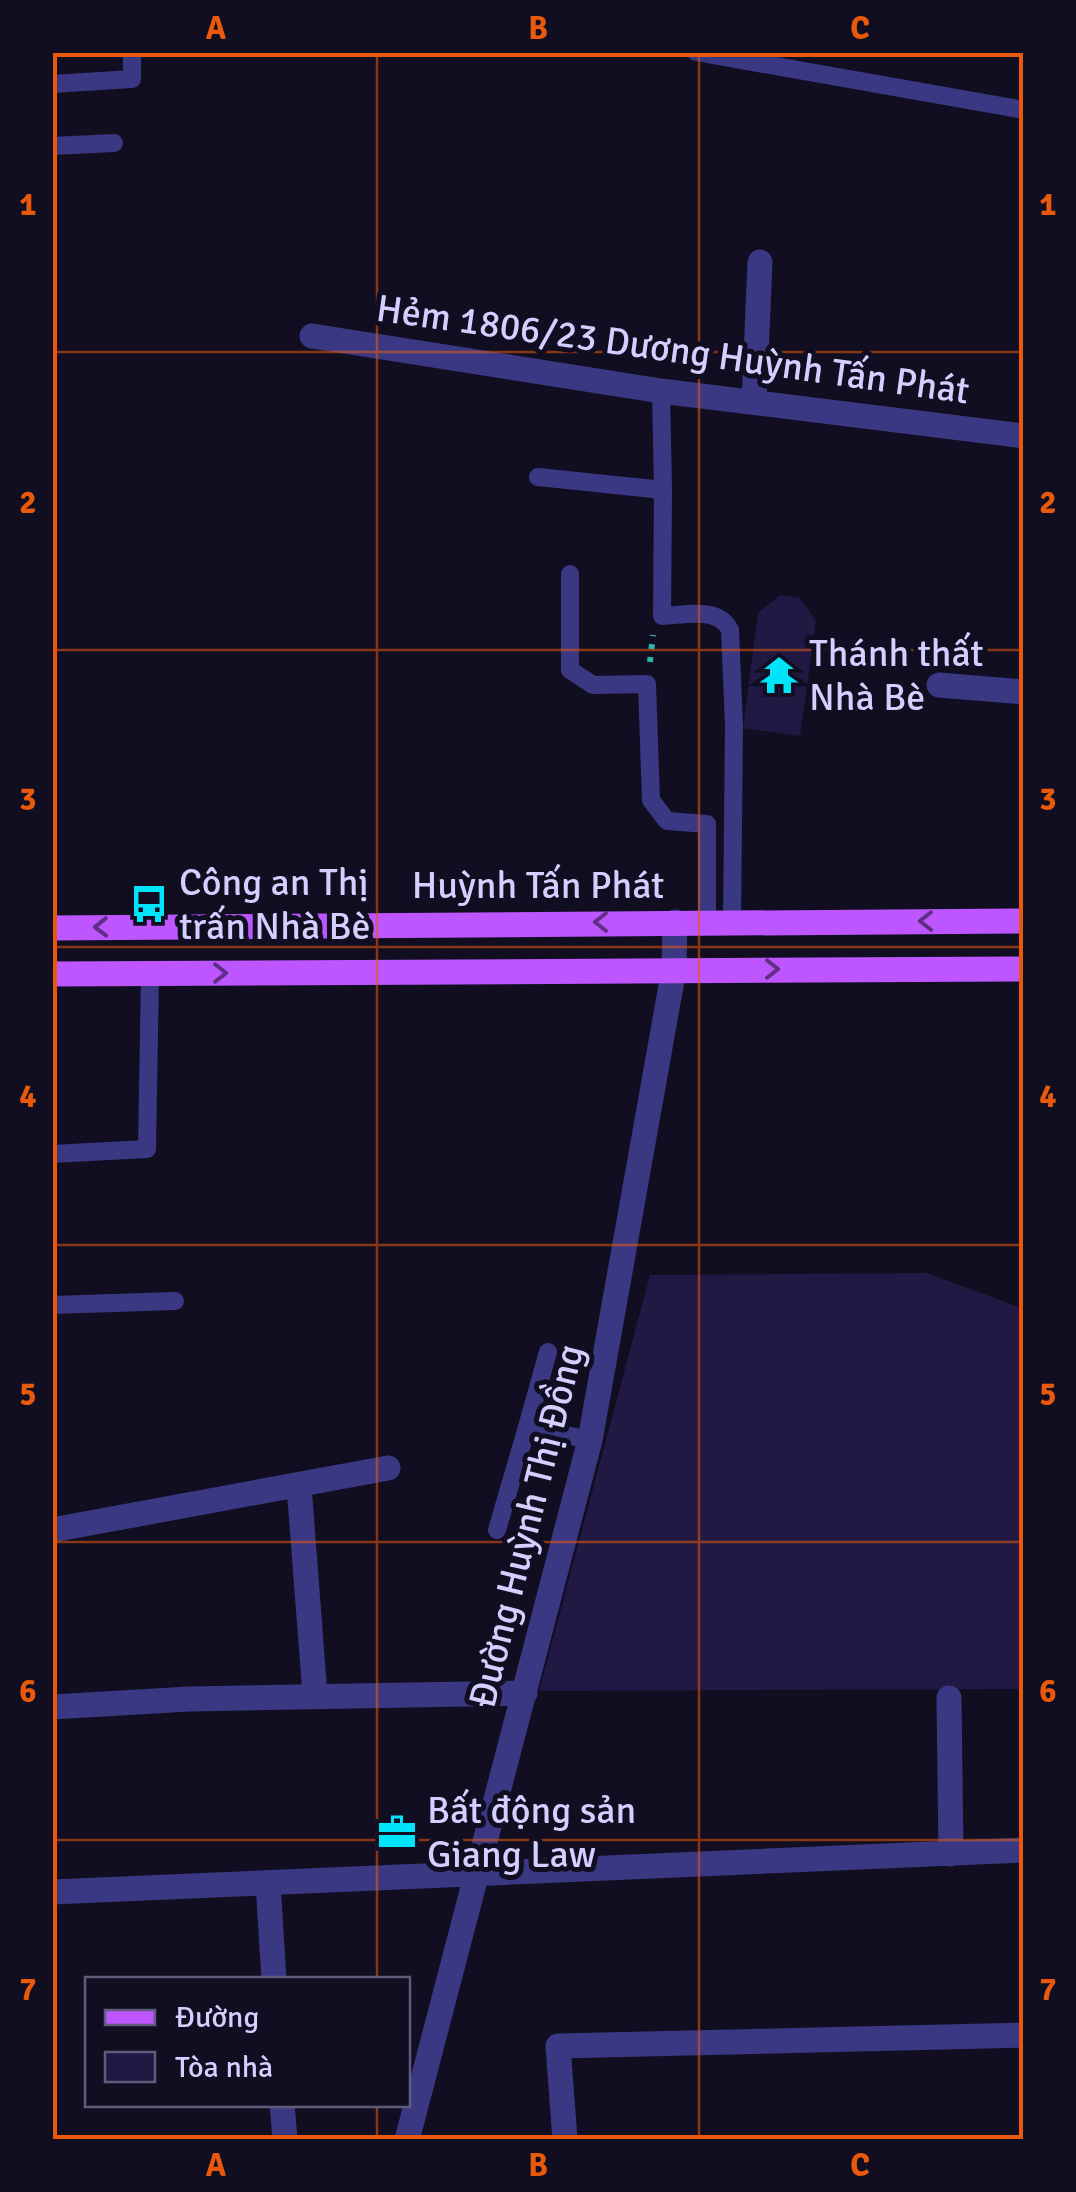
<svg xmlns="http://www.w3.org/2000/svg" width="1076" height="2192" viewBox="0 0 1076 2192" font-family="Signika,sans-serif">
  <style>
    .building { fill: #211943 }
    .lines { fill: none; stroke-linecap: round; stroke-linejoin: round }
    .path { stroke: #2eb4ab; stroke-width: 6; stroke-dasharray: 5 8; stroke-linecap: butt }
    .lane { stroke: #3a3882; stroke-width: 18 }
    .street { stroke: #3a3882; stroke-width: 25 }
    .primary { stroke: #be56ff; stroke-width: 25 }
    .oneway { stroke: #5f2e85 }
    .grid { fill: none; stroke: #e8590c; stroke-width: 2.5; stroke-opacity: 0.55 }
    .labels { text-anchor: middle; stroke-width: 10; stroke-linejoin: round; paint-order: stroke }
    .street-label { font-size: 38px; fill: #d4cfff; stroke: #110e22 }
    .poi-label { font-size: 38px; fill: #d4cfff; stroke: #110e22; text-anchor: start }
    .neatline { fill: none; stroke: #e8590c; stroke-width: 4 }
    .grid-label { font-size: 32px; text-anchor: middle; font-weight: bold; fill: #e8590c }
  </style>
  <rect width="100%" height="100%" fill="#110e22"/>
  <path class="building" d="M 780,595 L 800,598 L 816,621 L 800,736 L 743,728 L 758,613 Z
    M 927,1273 L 1024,1309 L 1024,1689 L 539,1691 L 650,1275 Z"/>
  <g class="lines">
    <path class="path" d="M 650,662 L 653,635"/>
    <path class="lane" d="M 696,52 L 1024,110
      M 52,84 L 132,79 L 132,52
      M 52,146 L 114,143
      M 538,477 L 663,490 L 661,391
      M 663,490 L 662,616 C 685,615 718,606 730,630 L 734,725 L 732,922
      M 570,574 L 570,670 L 593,685 L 647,684 L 651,800 L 667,821 L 707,824 L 707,922
      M 52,1154 L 147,1149 L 150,974
      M 52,1305 L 175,1301
      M 527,1427 L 548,1352
      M 497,1530 L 527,1427 L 590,1440"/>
    <path class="street" d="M 312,336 L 661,391 L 1024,436
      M 754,402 L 760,262
      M 939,685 L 1024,692
      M 299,1486 L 315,1695
      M 52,1530 L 388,1468
      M 949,1698 L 951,1854
      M 52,1707 L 189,1699 L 525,1693
      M 268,1883 L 274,1980
      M 52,1892 L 1024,1850
      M 282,2104 L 285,2140
      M 407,2140 L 590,1440 L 674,969 L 675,922
      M 565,2140 L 558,2046 L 1024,2035"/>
    <path class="primary" d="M 52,928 L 1024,921
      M 52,974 L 1024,969"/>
  </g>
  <defs><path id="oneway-chevron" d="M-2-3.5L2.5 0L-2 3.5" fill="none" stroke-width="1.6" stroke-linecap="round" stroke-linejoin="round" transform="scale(2.5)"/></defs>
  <g class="oneway">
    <use href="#oneway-chevron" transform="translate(926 921) rotate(180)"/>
    <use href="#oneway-chevron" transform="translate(601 922) rotate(180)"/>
    <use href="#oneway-chevron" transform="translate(101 927) rotate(179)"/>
    <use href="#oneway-chevron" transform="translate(772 969)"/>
    <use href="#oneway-chevron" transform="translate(220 973)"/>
  </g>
  <path class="grid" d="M 377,52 L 377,1980M 699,52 L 699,2140M 52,352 L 1024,352M 52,650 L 1024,650M 52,947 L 1024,947M 52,1245 L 1024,1245M 52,1542 L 1024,1542M 52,1840 L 1024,1840M 377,2104 L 377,2140"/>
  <defs>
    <g id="temple-bare" transform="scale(3)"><path d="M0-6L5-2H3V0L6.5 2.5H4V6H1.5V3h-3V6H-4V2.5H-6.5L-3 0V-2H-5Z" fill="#00e4fa" stroke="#110e22" stroke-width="2.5" paint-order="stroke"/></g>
    <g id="bus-bare" transform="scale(3)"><path d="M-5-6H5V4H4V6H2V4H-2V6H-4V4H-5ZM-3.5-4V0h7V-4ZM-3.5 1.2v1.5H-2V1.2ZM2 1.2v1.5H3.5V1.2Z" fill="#00e4fa" stroke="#110e22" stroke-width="2.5" paint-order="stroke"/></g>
    <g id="office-bare" transform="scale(3)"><path d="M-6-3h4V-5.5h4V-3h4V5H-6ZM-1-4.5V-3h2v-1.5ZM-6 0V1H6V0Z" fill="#00e4fa" stroke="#110e22" stroke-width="2.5" paint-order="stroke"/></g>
  </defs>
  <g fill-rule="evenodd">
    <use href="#temple-bare" x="779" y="675"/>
    <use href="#bus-bare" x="149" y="904"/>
    <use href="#office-bare" x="397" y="1832"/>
  </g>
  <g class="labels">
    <g class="street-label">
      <text transform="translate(673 349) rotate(8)" y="13">Hẻm 1806/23 Dương Huỳnh Tấn Phát</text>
      <text x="538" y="898">Huỳnh Tấn Phát</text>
      <text transform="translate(526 1526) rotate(-76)" y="13">Đường Huỳnh Thị Đồng</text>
    </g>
    <g class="poi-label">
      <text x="809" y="666">Thánh thất<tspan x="809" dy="44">Nhà Bè</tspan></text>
      <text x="179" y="895">Công an Thị<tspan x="179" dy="44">trấn Nhà Bè</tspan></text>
      <text x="427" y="1823">Bất động sản<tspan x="427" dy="44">Giang Law</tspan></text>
    </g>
  </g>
  <rect width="1076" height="2192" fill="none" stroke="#110e22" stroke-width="110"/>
  <rect x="85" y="1977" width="325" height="130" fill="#110e22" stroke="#5f5b7a" stroke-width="2.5"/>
  <rect x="105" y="2010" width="50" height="15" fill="#be56ff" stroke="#5f5b7a" stroke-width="2.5"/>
  <text x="175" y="2027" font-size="30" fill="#d4cfff">Đường</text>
  <rect x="105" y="2052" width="50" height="30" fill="#211943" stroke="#5f5b7a" stroke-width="2.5"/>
  <text x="175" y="2077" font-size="30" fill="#d4cfff">Tòa nhà</text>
  <rect x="55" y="55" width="966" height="2082" class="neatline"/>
  <g class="grid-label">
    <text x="216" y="39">A</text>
    <text x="538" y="39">B</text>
    <text x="860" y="39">C</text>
    <text x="28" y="215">1</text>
    <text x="1048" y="215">1</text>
    <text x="28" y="513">2</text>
    <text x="1048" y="513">2</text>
    <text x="28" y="810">3</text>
    <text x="1048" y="810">3</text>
    <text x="28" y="1107">4</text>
    <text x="1048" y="1107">4</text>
    <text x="28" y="1405">5</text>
    <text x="1048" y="1405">5</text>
    <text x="28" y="1702">6</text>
    <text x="1048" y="1702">6</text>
    <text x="28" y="2000">7</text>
    <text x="1048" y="2000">7</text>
    <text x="216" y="2176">A</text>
    <text x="538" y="2176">B</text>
    <text x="860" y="2176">C</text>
  </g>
</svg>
